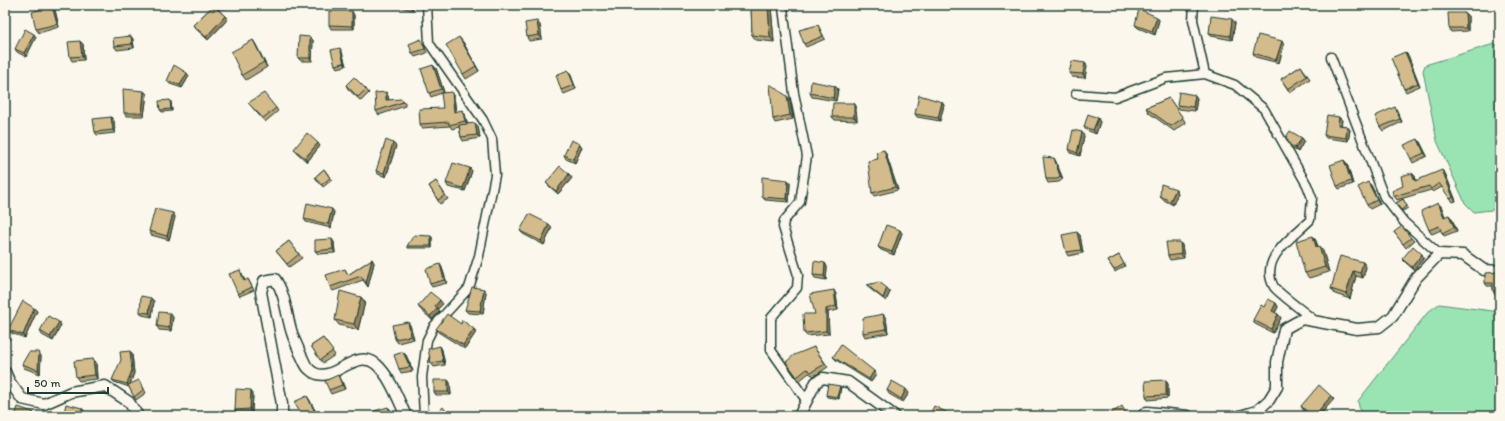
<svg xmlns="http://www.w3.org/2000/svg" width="1505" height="421" viewBox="0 0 1505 421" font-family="Itim,sans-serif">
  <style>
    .green { fill: #9ae3b2; stroke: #5c9073 }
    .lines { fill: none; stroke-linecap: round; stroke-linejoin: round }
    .minor-casing { stroke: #1f3d34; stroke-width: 11 }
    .tertiary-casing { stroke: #1f3d34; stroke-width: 13 }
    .minor { stroke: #fbf7ec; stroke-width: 8 }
    .tertiary { stroke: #fbf7ec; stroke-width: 10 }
    .wall { fill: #b6a178; stroke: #1f3d34 }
    .shaded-wall { fill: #948361; stroke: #1f3d34 }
    .building { fill: #d4bb8b; stroke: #1f3d34 }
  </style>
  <rect width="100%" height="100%" fill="#fbf7ec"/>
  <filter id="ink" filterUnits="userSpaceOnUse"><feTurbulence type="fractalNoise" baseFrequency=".025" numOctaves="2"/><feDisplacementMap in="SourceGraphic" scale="8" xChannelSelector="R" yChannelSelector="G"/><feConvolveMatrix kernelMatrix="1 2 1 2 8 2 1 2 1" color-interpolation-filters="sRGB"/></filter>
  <g filter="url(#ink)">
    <path class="green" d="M 1494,44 L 1500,46 L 1500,209 L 1474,212 L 1465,203 L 1437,141 L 1423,71 L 1425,65 Z
      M 1439,304 L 1500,312 L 1500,411 L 1484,416 L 1363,416 L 1360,412 L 1358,401 L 1428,312 Z"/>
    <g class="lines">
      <g class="minor-casing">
        <path id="minor" d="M 1194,5 L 1193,20 L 1205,74
          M 783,8 L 794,93 L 807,156 L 800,202 L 784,221 L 783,227 L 798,275 L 797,288 L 771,318 L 771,350 L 806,400
          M 1331,57 L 1384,197 L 1404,222 L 1439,254
          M 1076,94 L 1115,97 L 1166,78 L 1205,74 L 1235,85 L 1264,109 L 1307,185 L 1312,198 L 1310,220 C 1293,237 1258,259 1274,287 C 1278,293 1307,314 1315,321
          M 424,416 L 422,377 L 427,340 L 434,326 L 469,288 L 479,256 L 495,175 L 492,139 L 483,120 L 429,43 L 427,5"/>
      </g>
      <g class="tertiary-casing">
        <path id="tertiary" d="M 5,372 L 9,381 L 22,399 L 44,404 L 71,392 L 105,386 L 129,402 L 138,416
          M 282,416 L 282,404 L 261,292 L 264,281 L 275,279 C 286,295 286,315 292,333 C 294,340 298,347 300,353 C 303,358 305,366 309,369 C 330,390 353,346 376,364 C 390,376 398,399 406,416
          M 799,416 L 816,382 L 823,378 L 848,382 L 895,416
          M 1142,416 L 1147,412 L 1188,416
          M 1240,416 L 1257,411 L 1269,400 L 1277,387 L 1277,362 L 1284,329 L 1302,319 L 1357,329 L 1379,327 L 1393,316 L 1416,278 L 1439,254 L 1463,255 L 1484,270 L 1500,271"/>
      </g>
      <use href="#minor" class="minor"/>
      <use href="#tertiary" class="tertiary"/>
    </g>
    <path class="wall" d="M 214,5 L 246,5 L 218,9 L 228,19 L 208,40 L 195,28 L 193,25 Z
      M 389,5 L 413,5 L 413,10 Z
      M 751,5 L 769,5 L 771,7 L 774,42 L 756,40 L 752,35 Z
      M 55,10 L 59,27 L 39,33 L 36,29 Z
      M 1465,13 L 1468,16 L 1468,31 L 1451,32 L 1449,28 Z
      M 354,15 L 354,29 L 331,29 L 329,25 Z
      M 1159,20 L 1155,35 L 1138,28 L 1135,25 Z
      M 1235,23 L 1232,40 L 1211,36 L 1209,33 Z
      M 540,25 L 542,39 L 529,41 L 527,37 Z
      M 818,25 L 825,39 L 806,47 L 804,44 Z
      M 36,37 L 26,57 L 17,52 L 15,49 Z
      M 310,37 L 313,40 L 312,61 L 301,61 L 298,58 Z
      M 133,39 L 134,48 L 117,50 L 114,46 Z
      M 253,40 L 256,45 L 267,67 L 246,80 L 242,75 Z
      M 463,42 L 479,71 L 466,79 L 463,74 Z
      M 423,43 L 427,53 L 415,57 L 412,53 Z
      M 83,44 L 84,60 L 72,61 L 70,57 Z
      M 1284,45 L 1279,63 L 1255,57 L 1253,53 Z
      M 342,52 L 346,66 L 337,68 L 335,65 Z
      M 1408,55 L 1420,86 L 1406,92 L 1404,89 Z
      M 1085,63 L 1087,66 L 1085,78 L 1072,77 L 1069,73 Z
      M 433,65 L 436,68 L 444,92 L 431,97 L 429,93 Z
      M 1301,66 L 1310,79 L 1290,93 L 1281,79 Z
      M 568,70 L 570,73 L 576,89 L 564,94 L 561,90 Z
      M 189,76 L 182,88 L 170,84 L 167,81 Z
      M 346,85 L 366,89 L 369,93 L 361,101 L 348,89 Z
      M 835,86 L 838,89 L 836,101 L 812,97 L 810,93 Z
      M 144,91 L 147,94 L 144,116 L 126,116 L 124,113 Z
      M 388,96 L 389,100 L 405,102 L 405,106 L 379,115 L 376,111 Z
      M 454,96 L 456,112 L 465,114 L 467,124 L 478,126 L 480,138 L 463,141 L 461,137 L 459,127 L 452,129 L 450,126 L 422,128 L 420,124 L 443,108 Z
      M 787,96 L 790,100 L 793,119 L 775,123 L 773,119 Z
      M 1169,98 L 1186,123 L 1174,131 L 1149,113 L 1146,108 Z
      M 1197,98 L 1195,111 L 1179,109 L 1177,105 Z
      M 170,100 L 171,102 L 172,111 L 162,112 L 160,110 Z
      M 248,103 L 276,108 L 278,111 L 265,122 L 251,106 Z
      M 854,103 L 856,106 L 857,121 L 835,120 L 832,117 Z
      M 944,105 L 940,121 L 917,117 L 915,114 Z
      M 1395,107 L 1397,111 L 1402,122 L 1383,131 L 1380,127 Z
      M 1339,117 L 1342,120 L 1341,125 L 1347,126 L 1350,130 L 1348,141 L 1326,138 L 1324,135 Z
      M 114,121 L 115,133 L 97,135 L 95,132 Z
      M 1100,122 L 1096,134 L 1086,130 L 1084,127 Z
      M 1084,136 L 1080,156 L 1071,153 L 1069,149 Z
      M 1302,138 L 1304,141 L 1298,152 L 1293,149 L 1290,145 Z
      M 1420,142 L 1427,156 L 1413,163 L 1411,159 Z
      M 393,143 L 396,146 L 386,177 L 378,174 L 376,171 Z
      M 320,146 L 307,162 L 296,152 L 294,149 Z
      M 582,147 L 575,163 L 566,159 L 564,155 Z
      M 884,150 L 886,154 L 898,190 L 874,196 L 872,193 L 878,159 Z
      M 1054,158 L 1056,162 L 1063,179 L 1059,182 L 1048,183 L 1046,179 Z
      M 1344,160 L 1347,164 L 1353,184 L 1339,189 L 1337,186 Z
      M 324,169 L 332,180 L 323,187 L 315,177 Z
      M 472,171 L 465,191 L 448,187 L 446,183 Z
      M 1445,173 L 1456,201 L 1453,202 L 1442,187 L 1433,192 L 1431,190 L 1397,200 L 1394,196 L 1403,186 L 1415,176 L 1416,181 Z
      M 572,178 L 558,194 L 549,186 L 546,183 Z
      M 788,180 L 790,183 L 789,202 L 765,200 L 762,197 Z
      M 436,181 L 448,199 L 440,204 L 429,186 Z
      M 1371,185 L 1380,204 L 1370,209 L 1367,205 Z
      M 1178,193 L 1173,205 L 1162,199 L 1160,196 Z
      M 1403,199 L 1408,208 L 1403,211 L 1396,203 Z
      M 1441,206 L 1445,217 L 1449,215 L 1452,219 L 1457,231 L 1444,236 L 1441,230 L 1432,234 L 1429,230 Z
      M 334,212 L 331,228 L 306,222 L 304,219 Z
      M 173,213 L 175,217 L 169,240 L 151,235 L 149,231 Z
      M 552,227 L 544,245 L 523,234 L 520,231 Z
      M 1394,232 L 1411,238 L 1414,241 L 1406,248 Z
      M 902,233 L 894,255 L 881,250 L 878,247 Z
      M 1080,235 L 1083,253 L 1068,256 L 1066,252 Z
      M 431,236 L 432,237 L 432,248 L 408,248 L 407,246 Z
      M 1313,236 L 1316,241 L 1318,246 L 1323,251 L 1329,272 L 1309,278 L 1305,273 Z
      M 289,241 L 302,258 L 289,267 L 276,251 Z
      M 334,242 L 335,253 L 318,254 L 315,251 Z
      M 1182,245 L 1184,258 L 1170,260 L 1168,256 Z
      M 1119,255 L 1125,266 L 1115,272 L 1108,261 Z
      M 1424,258 L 1414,270 L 1405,262 L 1402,259 Z
      M 372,259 L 374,263 L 368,287 L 363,280 L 333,291 L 330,287 L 345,269 L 348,275 Z
      M 1363,262 L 1366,267 L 1363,278 L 1356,276 L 1350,299 L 1335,294 L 1331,289 Z
      M 825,263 L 827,267 L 826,280 L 815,278 L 813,275 Z
      M 440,264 L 442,268 L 447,283 L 432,287 L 430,284 Z
      M 1500,272 L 1500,295 L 1495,295 L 1493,291 L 1493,286 L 1487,286 L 1485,283 Z
      M 242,273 L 245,281 L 248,279 L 254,290 L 240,296 L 238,294 Z
      M 867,285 L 887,288 L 890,292 L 886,301 L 869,288 Z
      M 486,292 L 483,314 L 468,313 L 465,310 Z
      M 836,294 L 838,310 L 828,312 L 829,334 L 807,336 L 804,333 L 815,314 Z
      M 361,297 L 365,302 L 358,330 L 339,325 L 335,320 Z
      M 154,301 L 152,317 L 142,315 L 140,312 Z
      M 1276,303 L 1278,307 L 1275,313 L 1278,314 L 1281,318 L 1273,333 L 1255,324 L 1253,320 L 1264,307 Z
      M 443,304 L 438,309 L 440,311 L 432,320 L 420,309 L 418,306 Z
      M 34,308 L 37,311 L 25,338 L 11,333 L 8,330 Z
      M 173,317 L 171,331 L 159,330 L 157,326 Z
      M 886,318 L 888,333 L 865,337 L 863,333 Z
      M 461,324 L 476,332 L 465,349 L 438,332 L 436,329 Z
      M 61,325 L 53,341 L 42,335 L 40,331 Z
      M 410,325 L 414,339 L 398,343 L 395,339 Z
      M 323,338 L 335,355 L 323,363 L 311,346 Z
      M 440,346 L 442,350 L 445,365 L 434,367 L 431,363 Z
      M 814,347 L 828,367 L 814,376 L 809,373 L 799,381 L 786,362 Z
      M 132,354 L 134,373 L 130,384 L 141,383 L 146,393 L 136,400 L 129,387 L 114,382 L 112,380 Z
      M 406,355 L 413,371 L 401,373 L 399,369 Z
      M 41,356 L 40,374 L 24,368 L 22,364 Z
      M 833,357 L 874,371 L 876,375 L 871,382 L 836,360 Z
      M 96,362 L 97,379 L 79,381 L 76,377 Z
      M 341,379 L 345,389 L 331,394 L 329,390 Z
      M 448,380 L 450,383 L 451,395 L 436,395 L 434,392 Z
      M 1168,384 L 1168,398 L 1148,400 L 1146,396 Z
      M 841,387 L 839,399 L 827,397 L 826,395 Z
      M 251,390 L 253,394 L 252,413 L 238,414 L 235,410 Z
      M 887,390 L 909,393 L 903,402 L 889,394 Z
      M 309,399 L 318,416 L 302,416 Z
      M 1334,399 L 1319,416 L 1310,416 L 1303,410 L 1301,406 Z"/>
    <path class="shaded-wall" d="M 409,5 L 413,5 L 413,10 Z
      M 768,5 L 769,5 L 771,7 L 774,42 L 770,37 Z
      M 1081,5 L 1083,5 L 1081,9 L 1080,7 Z
      M 52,6 L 55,10 L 59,27 L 57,24 Z
      M 352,11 L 354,15 L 354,29 L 352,26 Z
      M 1465,13 L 1468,16 L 1468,31 L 1466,28 Z
      M 225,16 L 228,19 L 208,40 L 206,37 Z
      M 1157,17 L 1159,20 L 1155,35 L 1152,31 Z
      M 1232,19 L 1235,23 L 1232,40 L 1230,36 Z
      M 537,21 L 540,25 L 542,39 L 539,35 Z
      M 34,34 L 36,37 L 26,57 L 24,53 Z
      M 131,36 L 133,39 L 134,48 L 132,44 Z
      M 310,37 L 313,40 L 312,61 L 310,58 Z
      M 459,37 L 463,42 L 479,71 L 476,66 Z
      M 253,40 L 256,45 L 267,67 L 264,62 Z
      M 80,41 L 83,44 L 84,60 L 82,56 Z
      M 1282,41 L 1284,45 L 1279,63 L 1276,60 Z
      M 340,48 L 342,52 L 346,66 L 344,63 Z
      M 1405,52 L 1408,55 L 1420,86 L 1418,83 Z
      M 1085,63 L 1087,66 L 1085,78 L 1083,74 Z
      M 433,65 L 436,68 L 444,92 L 441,89 Z
      M 568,70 L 570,73 L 576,89 L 574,85 Z
      M 187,73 L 189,76 L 182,88 L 180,85 Z
      M 835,86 L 838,89 L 836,101 L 833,98 Z
      M 144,91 L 147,94 L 144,116 L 142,113 Z
      M 386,92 L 388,96 L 389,104 L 386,100 Z
      M 452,92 L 454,96 L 456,116 L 454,112 Z
      M 1195,95 L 1197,98 L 1195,111 L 1193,107 Z
      M 787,96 L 790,100 L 793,119 L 790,115 Z
      M 170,100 L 171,102 L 172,111 L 171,109 Z
      M 942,102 L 944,105 L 940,121 L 938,118 Z
      M 854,103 L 856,106 L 857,121 L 854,117 Z
      M 1395,107 L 1397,111 L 1402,122 L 1400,119 Z
      M 462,110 L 465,114 L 468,125 L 465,121 Z
      M 111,117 L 114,121 L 115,133 L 113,130 Z
      M 1339,117 L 1342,120 L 1341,128 L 1338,125 Z
      M 1098,118 L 1100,122 L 1096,134 L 1093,130 Z
      M 475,123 L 478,126 L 480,138 L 477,135 Z
      M 1347,126 L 1350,130 L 1348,141 L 1346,138 Z
      M 1082,132 L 1084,136 L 1080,156 L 1077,153 Z
      M 1302,138 L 1304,141 L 1298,152 L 1295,148 Z
      M 1418,139 L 1420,142 L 1427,156 L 1424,153 Z
      M 318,143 L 320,146 L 307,162 L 305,158 Z
      M 393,143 L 396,146 L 386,177 L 384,173 Z
      M 580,144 L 582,147 L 575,163 L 573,159 Z
      M 884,150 L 886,154 L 898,190 L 895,187 Z
      M 1054,158 L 1056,162 L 1063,179 L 1060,176 Z
      M 1344,160 L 1347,164 L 1353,184 L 1351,181 Z
      M 470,168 L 472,171 L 465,191 L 463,188 Z
      M 1442,170 L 1445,173 L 1456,201 L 1453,197 Z
      M 1412,173 L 1415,176 L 1417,185 L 1415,181 Z
      M 569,174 L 572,178 L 558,194 L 556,191 Z
      M 788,180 L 790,183 L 789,202 L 787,199 Z
      M 1368,182 L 1371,185 L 1380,204 L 1377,200 Z
      M 1176,189 L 1178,193 L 1173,205 L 1170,201 Z
      M 1438,203 L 1441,206 L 1447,221 L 1444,217 Z
      M 332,209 L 334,212 L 331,228 L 328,224 Z
      M 173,213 L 175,217 L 169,240 L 167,236 Z
      M 1449,215 L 1452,219 L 1457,231 L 1454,227 Z
      M 549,224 L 552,227 L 544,245 L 541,241 Z
      M 900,230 L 902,233 L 894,255 L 892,252 Z
      M 1077,232 L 1080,235 L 1083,253 L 1081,250 Z
      M 431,236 L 432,237 L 432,248 L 431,246 Z
      M 1313,236 L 1316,241 L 1319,252 L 1316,247 Z
      M 332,239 L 334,242 L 335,253 L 333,249 Z
      M 1180,242 L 1182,245 L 1184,258 L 1181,254 Z
      M 1319,246 L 1323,251 L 1329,272 L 1325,267 Z
      M 1422,254 L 1424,258 L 1414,270 L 1412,267 Z
      M 372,259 L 374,263 L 368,287 L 366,283 Z
      M 1363,262 L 1366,267 L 1363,278 L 1360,273 Z
      M 825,263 L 827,267 L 826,280 L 824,276 Z
      M 440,264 L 442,268 L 447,283 L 444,280 Z
      M 1353,271 L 1356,276 L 1350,299 L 1346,294 Z
      M 887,288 L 890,292 L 886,301 L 883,298 Z
      M 484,289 L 486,292 L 483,314 L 480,311 Z
      M 834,290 L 836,294 L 838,310 L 836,306 Z
      M 361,297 L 365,302 L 358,330 L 354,324 Z
      M 151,298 L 154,301 L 152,317 L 149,313 Z
      M 440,300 L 443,304 L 438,309 L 440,311 L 432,320 L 430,316 L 435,306 Z
      M 1276,303 L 1278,307 L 1274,314 L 1272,311 Z
      M 34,308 L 37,311 L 25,338 L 23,335 Z
      M 826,309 L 828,312 L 829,334 L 826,331 Z
      M 170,313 L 173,317 L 171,331 L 169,328 Z
      M 883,314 L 886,318 L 888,333 L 886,329 Z
      M 1278,314 L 1281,318 L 1273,333 L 1271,329 Z
      M 59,322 L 61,325 L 53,341 L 50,337 Z
      M 408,322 L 410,325 L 414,339 L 411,336 Z
      M 474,329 L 476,332 L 465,349 L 463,345 Z
      M 7,335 L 10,339 L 5,344 L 5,338 Z
      M 440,346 L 442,350 L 445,365 L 443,361 Z
      M 130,351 L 132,354 L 134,373 L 129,387 L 127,384 Z
      M 39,352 L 41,356 L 40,374 L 38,370 Z
      M 403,352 L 406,355 L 413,371 L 410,367 Z
      M 93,359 L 96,362 L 97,379 L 95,375 Z
      M 874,371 L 876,375 L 871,382 L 869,379 Z
      M 338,375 L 341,379 L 345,389 L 342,385 Z
      M 448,380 L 450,383 L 451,395 L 448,392 Z
      M 1166,380 L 1168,384 L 1168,398 L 1166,395 Z
      M 840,386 L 841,387 L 839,399 L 837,397 Z
      M 906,389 L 909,393 L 903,402 L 901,399 Z
      M 251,390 L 253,394 L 252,413 L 250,409 Z
      M 307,396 L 309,399 L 318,416 L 316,414 Z
      M 1331,396 L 1334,399 L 1319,416 L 1314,416 Z
      M 388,407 L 391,410 L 393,416 L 392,416 Z
      M 82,408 L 86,413 L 85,416 L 80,416 Z
      M 33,412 L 35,415 L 35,416 L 32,416 Z"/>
    <path class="building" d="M 214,5 L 221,5 L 214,6 L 225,16 L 206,37 L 193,25 Z
      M 751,5 L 768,5 L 770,37 L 752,35 Z
      M 52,6 L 57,24 L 36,29 L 32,12 Z
      M 1139,9 L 1157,17 L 1152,31 L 1135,25 Z
      M 329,11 L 352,11 L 352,26 L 329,25 Z
      M 1448,13 L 1465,13 L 1466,28 L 1449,28 Z
      M 1211,16 L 1232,19 L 1230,36 L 1209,33 Z
      M 537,21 L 539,35 L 527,37 L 525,23 Z
      M 818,25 L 823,36 L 804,44 L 799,30 Z
      M 25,29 L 34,34 L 24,53 L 15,49 Z
      M 1258,35 L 1282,41 L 1276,60 L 1253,53 Z
      M 131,36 L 132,44 L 114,46 L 113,38 Z
      M 299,36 L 310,37 L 310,58 L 298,58 Z
      M 459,37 L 476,66 L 463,74 L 446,45 Z
      M 421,39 L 425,49 L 412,53 L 409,44 Z
      M 253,40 L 264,62 L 242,75 L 231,52 Z
      M 80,41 L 82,56 L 70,57 L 68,42 Z
      M 340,48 L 344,63 L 335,65 L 331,50 Z
      M 1405,52 L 1418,83 L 1404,89 L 1391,58 Z
      M 1072,61 L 1085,63 L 1083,74 L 1069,73 Z
      M 174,65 L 187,73 L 180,85 L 167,81 Z
      M 433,65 L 441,89 L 429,93 L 421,69 Z
      M 1301,66 L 1307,76 L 1288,89 L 1281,79 Z
      M 568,70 L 574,85 L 561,90 L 556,75 Z
      M 354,77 L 366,89 L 358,97 L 346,85 Z
      M 811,81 L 835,86 L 833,98 L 810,93 Z
      M 770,84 L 787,96 L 790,115 L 773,119 Z
      M 123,89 L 144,91 L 142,113 L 124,113 Z
      M 386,92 L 386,100 L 402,99 L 403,102 L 376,111 L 375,93 Z
      M 452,92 L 454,112 L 462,110 L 465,121 L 449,125 L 449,122 L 420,124 L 419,109 L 443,108 L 441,93 Z
      M 1179,92 L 1195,95 L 1193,107 L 1177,105 Z
      M 264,93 L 276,108 L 263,118 L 248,103 Z
      M 919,95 L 942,102 L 938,118 L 915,114 Z
      M 1169,98 L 1183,118 L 1171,126 L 1146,108 Z
      M 170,100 L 171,109 L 160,110 L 159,101 Z
      M 833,103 L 854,103 L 854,117 L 832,117 Z
      M 1395,107 L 1400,119 L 1380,127 L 1375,116 Z
      M 1088,114 L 1098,118 L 1093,130 L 1084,127 Z
      M 1327,115 L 1339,117 L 1338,125 L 1347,126 L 1346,138 L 1324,135 Z
      M 111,117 L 113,130 L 95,132 L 93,119 Z
      M 475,123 L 477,135 L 461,137 L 459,125 Z
      M 1073,130 L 1082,132 L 1077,153 L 1069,149 Z
      M 1290,131 L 1302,138 L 1295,148 L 1290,145 L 1286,137 Z
      M 307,133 L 318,143 L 305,158 L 294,149 Z
      M 1418,139 L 1424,153 L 1411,159 L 1404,145 Z
      M 386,140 L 393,143 L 384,173 L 376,171 Z
      M 571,140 L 580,144 L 573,159 L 564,155 Z
      M 884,150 L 895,187 L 872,193 L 868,161 L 878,159 L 876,152 Z
      M 1043,157 L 1054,158 L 1060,176 L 1057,179 L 1046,179 Z
      M 1344,160 L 1351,181 L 1337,186 L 1330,165 Z
      M 453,163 L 470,168 L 463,188 L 446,183 Z
      M 560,166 L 569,174 L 556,191 L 546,183 Z
      M 324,169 L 330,178 L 321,185 L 315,177 Z
      M 1442,170 L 1453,197 L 1450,199 L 1439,183 L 1431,189 L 1429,186 L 1394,196 L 1392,191 L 1403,186 L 1401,176 L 1412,173 L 1415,181 Z
      M 762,177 L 788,180 L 787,199 L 762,197 Z
      M 436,181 L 445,195 L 438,200 L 429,186 Z
      M 1368,182 L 1377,200 L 1367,205 L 1358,187 Z
      M 1161,184 L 1176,189 L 1170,201 L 1160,196 Z
      M 1403,199 L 1407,206 L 1401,210 L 1396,203 Z
      M 307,203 L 332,209 L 328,224 L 304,219 Z
      M 1438,203 L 1444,217 L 1449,215 L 1454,227 L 1442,233 L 1439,226 L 1429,230 L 1421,211 Z
      M 155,209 L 173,213 L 167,236 L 149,231 Z
      M 529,214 L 549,224 L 541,241 L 520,231 Z
      M 886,225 L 900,230 L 892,252 L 878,247 Z
      M 1402,226 L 1411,238 L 1403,244 L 1394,232 Z
      M 1077,232 L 1081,250 L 1066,252 L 1062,235 Z
      M 414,235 L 431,236 L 431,246 L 407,246 Z
      M 1313,236 L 1316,247 L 1319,246 L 1325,267 L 1305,273 L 1296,241 Z
      M 332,239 L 333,249 L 315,251 L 315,240 Z
      M 289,241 L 299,254 L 287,264 L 276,251 Z
      M 1166,242 L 1180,242 L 1181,254 L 1168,256 Z
      M 1413,246 L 1422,254 L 1412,267 L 1402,259 Z
      M 1119,255 L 1124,264 L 1114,270 L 1108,261 Z
      M 1340,256 L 1363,262 L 1360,273 L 1353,271 L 1346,294 L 1331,289 Z
      M 372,259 L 366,283 L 361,276 L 330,287 L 326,275 L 345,269 L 348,275 Z
      M 814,261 L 825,263 L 824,276 L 813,275 Z
      M 440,264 L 444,280 L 430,284 L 426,269 Z
      M 240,270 L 244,281 L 248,279 L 252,287 L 238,294 L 229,274 Z
      M 1500,272 L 1500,291 L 1493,291 L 1493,283 L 1485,283 L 1485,273 Z
      M 879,282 L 887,288 L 883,298 L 867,285 Z
      M 472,287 L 484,289 L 480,311 L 465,310 Z
      M 834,290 L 836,306 L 826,309 L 826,331 L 804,333 L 803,314 L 815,314 L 810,294 Z
      M 340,291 L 361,297 L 354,324 L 335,320 Z
      M 430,292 L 440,300 L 435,306 L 438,308 L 430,316 L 418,306 Z
      M 141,296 L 151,298 L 149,313 L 140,312 Z
      M 1268,299 L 1276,303 L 1272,311 L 1278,314 L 1271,329 L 1253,320 L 1261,305 L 1264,307 Z
      M 23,301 L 34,308 L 23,335 L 8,330 Z
      M 159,312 L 170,313 L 169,328 L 157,326 Z
      M 447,314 L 461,324 L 462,320 L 474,329 L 463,345 L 436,329 Z
      M 883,314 L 886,329 L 863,333 L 863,318 Z
      M 48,316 L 59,322 L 50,337 L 40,331 Z
      M 408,322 L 411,336 L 395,339 L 392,325 Z
      M 5,333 L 7,335 L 5,338 Z
      M 323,338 L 333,351 L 320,360 L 311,346 Z
      M 841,345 L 874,371 L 869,379 L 833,357 Z
      M 440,346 L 443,361 L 431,363 L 428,349 Z
      M 814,347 L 825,364 L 811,372 L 807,369 L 797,377 L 786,362 L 794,355 Z
      M 130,351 L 132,370 L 127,384 L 112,380 L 121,360 L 120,352 Z
      M 29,352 L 39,352 L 38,370 L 22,364 Z
      M 403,352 L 410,367 L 399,369 L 394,355 Z
      M 93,359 L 95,375 L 76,377 L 74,361 Z
      M 338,375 L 342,385 L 329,390 L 325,381 Z
      M 139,380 L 144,389 L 134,397 L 128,385 Z
      M 434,380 L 448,380 L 448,392 L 434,392 Z
      M 1166,380 L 1166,395 L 1146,396 L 1145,381 Z
      M 892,381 L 906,389 L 901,399 L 887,390 Z
      M 828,384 L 840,386 L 837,397 L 826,395 Z
      M 1319,385 L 1331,396 L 1314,416 L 1312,416 L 1301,406 Z
      M 236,389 L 251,390 L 250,409 L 235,410 Z
      M 307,396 L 316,414 L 312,416 L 302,416 L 294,402 Z
      M 66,404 L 82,408 L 80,416 L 63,416 Z
      M 934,406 L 954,416 L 929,416 Z
      M 1122,406 L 1127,415 L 1125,416 L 1107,416 Z
      M 18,407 L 33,412 L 32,416 L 15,416 Z
      M 388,407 L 392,416 L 375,416 L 374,411 Z
      M 443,407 L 450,416 L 434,416 Z"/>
  </g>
  <rect width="1505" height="421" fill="none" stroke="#fbf7ec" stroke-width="20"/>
  <rect x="10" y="10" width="1485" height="401" fill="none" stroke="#1f3d34" stroke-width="1.5" filter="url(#ink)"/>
  <path d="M28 387v6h80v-6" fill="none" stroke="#1f3d34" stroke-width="2"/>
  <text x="34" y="387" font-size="12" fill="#1f3d34" stroke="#fbf7ec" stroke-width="3" paint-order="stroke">50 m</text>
</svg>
